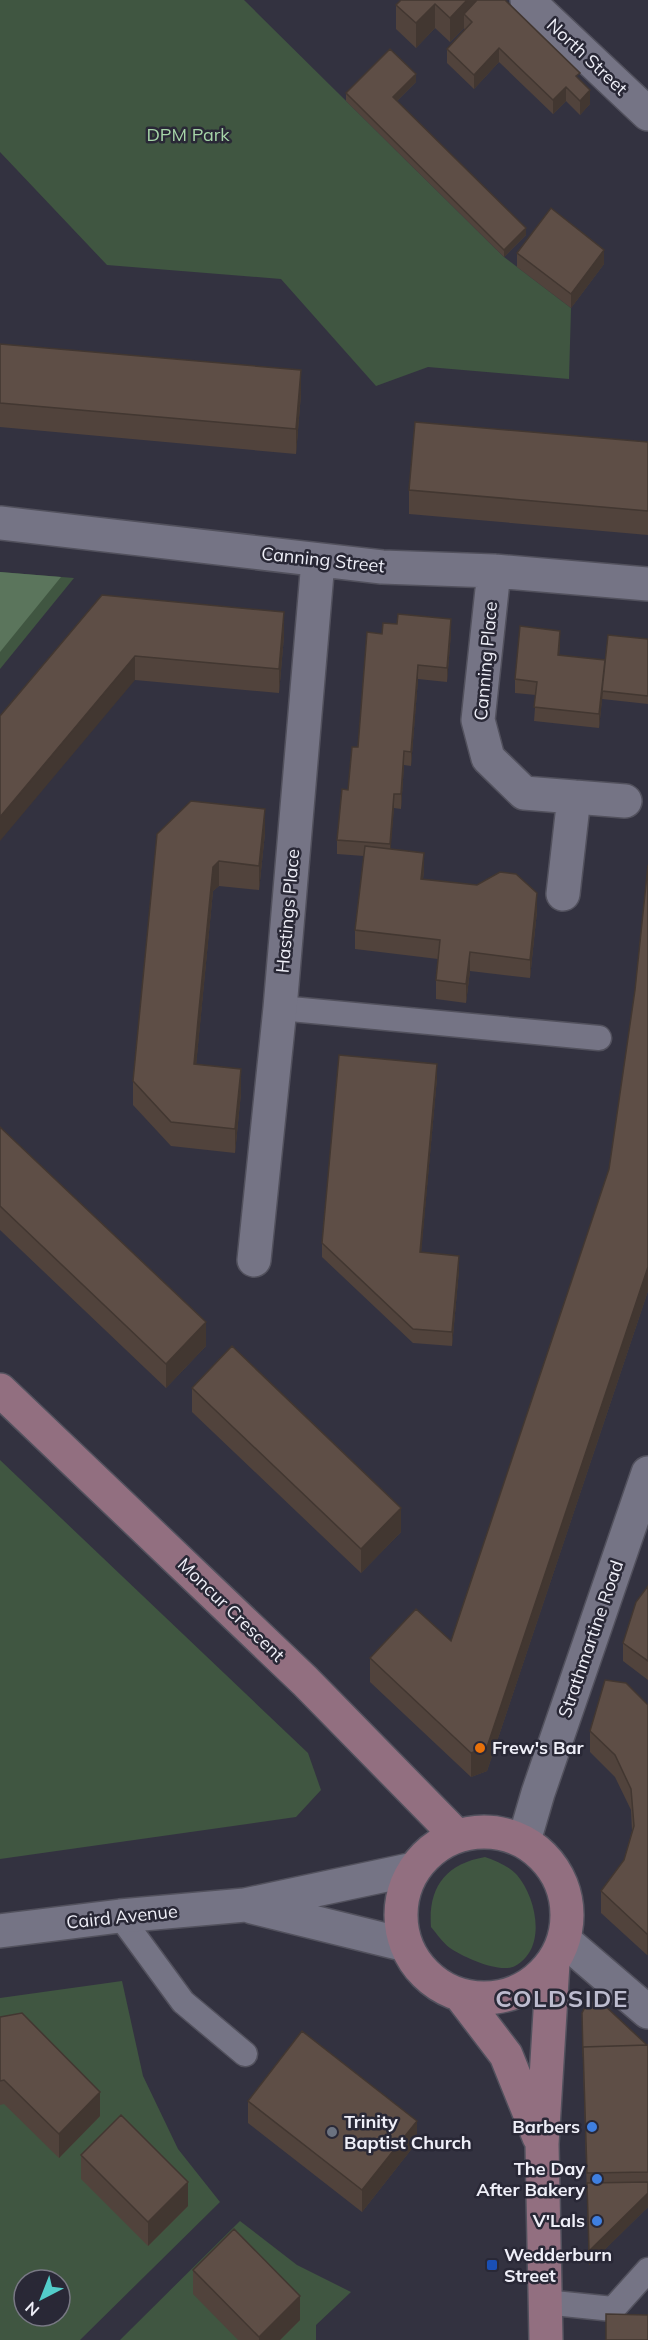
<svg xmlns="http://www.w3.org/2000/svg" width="648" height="2340" viewBox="0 0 648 2340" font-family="Mulish,sans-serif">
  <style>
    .green { fill: #405641; fill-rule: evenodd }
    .forest { fill: #5b755c }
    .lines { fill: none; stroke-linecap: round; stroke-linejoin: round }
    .service-casing { stroke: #52515d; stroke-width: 27 }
    .minor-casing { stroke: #52515d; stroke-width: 36 }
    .tertiary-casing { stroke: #52515d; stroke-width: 36 }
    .secondary-casing { stroke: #52515d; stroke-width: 36 }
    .service { stroke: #757485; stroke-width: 24 }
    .minor { stroke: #757485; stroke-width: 33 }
    .tertiary { stroke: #757485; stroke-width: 33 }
    .secondary { stroke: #926f80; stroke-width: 33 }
    .wall { fill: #51433c }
    .shaded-wall { fill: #423731 }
    .building { fill: #5e4e46; stroke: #423731; stroke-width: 1.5 }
    .food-dot { fill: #e8710a; stroke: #292836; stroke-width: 2 }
    .shop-dot { fill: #3f7fe0; stroke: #292836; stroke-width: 2 }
    .worship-dot { fill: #6b7280; stroke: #292836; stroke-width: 2 }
    .transit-dot { fill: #1a4fb4; stroke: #292836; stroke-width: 2 }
    .labels { text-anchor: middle; stroke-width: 5; stroke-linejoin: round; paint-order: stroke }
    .street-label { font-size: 18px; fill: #efeff8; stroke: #292836 }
    .park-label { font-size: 18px; fill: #a6d5a8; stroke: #292836 }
    .poi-label { font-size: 18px; font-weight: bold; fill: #efeff8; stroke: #292836; text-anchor: start }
    .district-label { font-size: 24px; font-weight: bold; letter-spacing: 1.5px; fill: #bdbccf; stroke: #292836 }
  </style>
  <rect width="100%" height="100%" fill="#333240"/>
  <path class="green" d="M 0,0 L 244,0 L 504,257 L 571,308 L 569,379 L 428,367 L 376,386 L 281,279 L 107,265 L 0,152 Z
    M 0,572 L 74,578 L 0,669 Z
    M 0,1460 L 308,1753 L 321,1790 L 296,1817 L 0,1859 Z
    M 485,1857 C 496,1861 509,1866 517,1875 C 536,1897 548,1948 515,1966 C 500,1974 463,1957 450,1948 C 443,1943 437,1934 431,1927 C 428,1888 445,1864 485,1857 Z
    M 122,1981 L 143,2076 L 178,2149 L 220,2202 L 80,2340 L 0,2340 L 0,1998 ZM 24,2280 L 60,2280 L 60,2316 L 24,2316 Z
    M 240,2221 L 297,2265 L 351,2292 L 316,2325 L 316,2340 L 120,2340 Z"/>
  <path class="forest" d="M 0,572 L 61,577 L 0,652 Z"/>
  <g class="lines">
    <g class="service-casing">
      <path id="service" d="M 280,1008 L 599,1038
        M 120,1916 L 183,2002 L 245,2054
        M 544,2302 L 613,2309 L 648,2270"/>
    </g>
    <g class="minor-casing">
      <path id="minor" d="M 527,0 L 648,114
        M 0,523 L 382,567 L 494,571 L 648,584
        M 494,571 L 478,720 L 488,758 L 524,793 L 625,801
        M 563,894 L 574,797
        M 254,1260 L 280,1008 L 318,561"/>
    </g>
    <g class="tertiary-casing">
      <path id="tertiary" d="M 524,1841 L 538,1793 L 648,1473
        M 252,1907 L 406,1945
        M 0,1931 L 120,1916 L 245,1905 L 414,1869
        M 564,1940 L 648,2012"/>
    </g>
    <g class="secondary-casing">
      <path id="secondary" d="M 0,1390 L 305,1681 L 457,1836
        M401 1915a83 83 0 1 1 166 0a83 83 0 1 1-166 0Z
        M 461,1996 L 506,2055 L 539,2137
        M 546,2340 L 542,2144 L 553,1963"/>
    </g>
    <use href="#service" class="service"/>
    <use href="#minor" class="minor"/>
    <use href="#tertiary" class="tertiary"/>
    <use href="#secondary" class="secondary"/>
  </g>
  <path class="wall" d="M 505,0 L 580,80 L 590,104 L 580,115 L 566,101 L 553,114 L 499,62 L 474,89 L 447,63 L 447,49 L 465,30 L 464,28 L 450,42 L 435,28 L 416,48 L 396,29 L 396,5 Z
    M 416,82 L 397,101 L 526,235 L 504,257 L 346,101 L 346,93 Z
    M 517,253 L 604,264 L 571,308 L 517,267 Z
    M 0,344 L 301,394 L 296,454 L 0,427 Z
    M 648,442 L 648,535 L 409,514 L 409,490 Z
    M 102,595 L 284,636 L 279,693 L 135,680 Z
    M 451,633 L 447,682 L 418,679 L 411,766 L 404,765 L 401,809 L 394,808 L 390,849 L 424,871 L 423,879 L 537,911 L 530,978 L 470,971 L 466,1003 L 436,999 L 436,980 L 438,959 L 355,949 L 355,930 L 364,856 L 337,854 L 337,840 L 382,634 Z
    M 648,639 L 648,704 L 602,699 L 599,728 L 534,721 L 536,695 L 515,693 L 515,679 L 560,645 L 559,655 L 605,660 Z
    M 265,833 L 259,890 L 219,886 L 213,891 L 196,1065 L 241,1093 L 235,1153 L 171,1146 L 133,1105 L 133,1081 L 157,834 Z
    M 648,865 L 648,1291 L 487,1771 L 471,1777 L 370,1682 L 370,1658 L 451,1641 L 457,1623 L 609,1169 L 635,990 Z
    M 437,1078 L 421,1252 L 459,1270 L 452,1346 L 413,1343 L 322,1257 L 322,1243 Z
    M 0,1127 L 206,1346 L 166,1388 L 0,1230 Z
    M 192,1388 L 401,1532 L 361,1573 L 192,1412 Z
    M 648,1586 L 648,1680 L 623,1661 L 623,1643 Z
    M 648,1705 L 648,1954 L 647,1955 L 601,1913 L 601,1891 L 624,1860 L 632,1831 L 631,1810 L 615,1777 L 590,1752 L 590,1731 Z
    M 0,2017 L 100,2116 L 59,2158 L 4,2104 L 0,2105 Z
    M 582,2027 L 648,2045 L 648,2207 L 589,2265 Z
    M 248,2101 L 417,2142 L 362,2212 L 248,2123 Z
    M 81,2155 L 188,2206 L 148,2246 L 81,2179 Z
    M 193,2270 L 300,2320 L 280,2340 L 238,2340 L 193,2294 Z"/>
  <path class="shaded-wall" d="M 467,0 L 491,0 L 464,14 L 464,28 L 450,42 L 450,18 Z
    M 435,4 L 435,28 L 416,48 L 416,23 Z
    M 499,48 L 499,62 L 474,89 L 474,75 Z
    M 416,74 L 416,82 L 393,105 L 393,97 Z
    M 566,87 L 566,101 L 553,114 L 553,100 Z
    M 590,90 L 590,104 L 580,115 L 580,101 Z
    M 526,228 L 526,235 L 504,257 L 504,250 Z
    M 604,250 L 604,264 L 571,308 L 571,294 Z
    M 301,370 L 301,394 L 296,454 L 296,429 Z
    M 284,612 L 284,636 L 279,693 L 279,669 Z
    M 451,619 L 451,633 L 447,682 L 447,668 Z
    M 560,631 L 560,645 L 558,669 L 558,655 Z
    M 135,656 L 135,680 L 0,841 L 0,817 Z
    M 605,660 L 605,674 L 599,728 L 599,714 Z
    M 418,665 L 418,679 L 411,766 L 411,752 Z
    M 404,751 L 404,765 L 401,809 L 401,794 Z
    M 394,794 L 394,808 L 390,858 L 390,844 Z
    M 265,809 L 265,833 L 259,890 L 259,866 Z
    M 424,853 L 424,871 L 421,898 L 421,879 Z
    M 219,861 L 219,886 L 213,891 L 194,1088 L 194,1064 L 213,867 Z
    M 537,893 L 537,911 L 530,978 L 530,960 Z
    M 470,952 L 470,971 L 466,1003 L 466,984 Z
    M 437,1064 L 437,1078 L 420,1266 L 420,1252 Z
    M 241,1069 L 241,1093 L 235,1153 L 235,1129 Z
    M 459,1256 L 459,1270 L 452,1346 L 452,1332 Z
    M 648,1267 L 648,1291 L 487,1771 L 471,1777 L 471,1753 Z
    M 206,1322 L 206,1346 L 166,1388 L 166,1364 Z
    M 401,1508 L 401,1532 L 361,1573 L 361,1549 Z
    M 648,1933 L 648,1954 L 647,1955 L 647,1934 Z
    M 100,2092 L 100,2116 L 59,2158 L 59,2134 Z
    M 417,2121 L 417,2142 L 362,2212 L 362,2190 Z
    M 188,2182 L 188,2206 L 148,2246 L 148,2222 Z
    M 648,2193 L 648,2207 L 589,2265 L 589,2251 Z
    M 300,2296 L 300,2320 L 280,2340 L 259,2340 L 259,2337 Z"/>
  <path class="building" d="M 401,0 L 467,0 L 450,18 L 435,4 L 416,23 L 396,5 Z
    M 477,0 L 505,0 L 580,73 L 576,76 L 590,90 L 580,101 L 566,87 L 553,100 L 499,48 L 474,75 L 447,49 L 472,22 L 464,14 Z
    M 390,49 L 416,74 L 393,97 L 526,228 L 504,250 L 346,93 Z
    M 551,208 L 604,250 L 571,294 L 517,253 Z
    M 0,344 L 301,370 L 296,429 L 0,403 Z
    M 415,422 L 648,442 L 648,511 L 409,490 Z
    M 102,595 L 284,612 L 279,669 L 135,656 L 0,817 L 0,716 Z
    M 398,614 L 451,619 L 447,668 L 418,665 L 411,752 L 404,751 L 401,794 L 394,794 L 390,844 L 337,840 L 342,789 L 348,790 L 352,747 L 358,747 L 367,632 L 382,634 L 383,623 L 397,624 Z
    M 520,626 L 560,631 L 558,655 L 605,660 L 599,714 L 534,707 L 537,682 L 515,679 Z
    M 608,635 L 648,639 L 648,696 L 602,691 Z
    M 191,801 L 265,809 L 259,866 L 219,861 L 213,867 L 198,1020 L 194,1064 L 241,1069 L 235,1129 L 171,1122 L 133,1081 L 157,834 Z
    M 365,846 L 424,853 L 421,879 L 477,885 L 500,872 L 516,874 L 537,893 L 530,960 L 470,952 L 466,984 L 436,980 L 440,940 L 355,930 Z
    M 648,865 L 648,1267 L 487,1747 L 471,1753 L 370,1658 L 416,1609 L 451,1641 L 457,1623 L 609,1169 L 635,990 Z
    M 339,1055 L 437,1064 L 420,1252 L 459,1256 L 452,1332 L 413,1329 L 322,1243 Z
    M 0,1127 L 206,1322 L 166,1364 L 0,1206 Z
    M 232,1346 L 401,1508 L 361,1549 L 192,1388 Z
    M 648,1586 L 648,1661 L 623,1643 L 636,1602 Z
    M 605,1680 L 626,1683 L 648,1705 L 648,1933 L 647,1934 L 601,1891 L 624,1860 L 634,1826 L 631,1789 L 615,1755 L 590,1731 Z
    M 589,2000 L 603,2004 L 647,2045 L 583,2047 L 583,2057 L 582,2013 Z
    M 22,2013 L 100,2092 L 59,2134 L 4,2080 L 0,2081 L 0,2017 Z
    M 302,2031 L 417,2121 L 362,2190 L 248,2101 Z
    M 648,2045 L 648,2172 L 587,2173 L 583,2047 Z
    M 121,2115 L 188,2182 L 148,2222 L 81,2155 Z
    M 648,2182 L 648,2193 L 589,2251 L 587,2183 Z
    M 234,2229 L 300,2296 L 259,2337 L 193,2270 Z
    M 606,2314 L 648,2315 L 648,2340 L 606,2340 Z"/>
  <circle class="food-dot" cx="480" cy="1748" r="6"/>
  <g class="shop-dot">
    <circle cx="592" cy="2127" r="6"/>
    <circle cx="597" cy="2179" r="6"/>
    <circle cx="597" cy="2221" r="6"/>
  </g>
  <circle class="worship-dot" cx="332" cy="2132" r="6"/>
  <rect class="transit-dot" x="486" y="2259" width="12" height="12" rx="3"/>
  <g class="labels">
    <g class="street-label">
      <text transform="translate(587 57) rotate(43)" y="6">North Street</text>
      <text transform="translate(323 560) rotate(6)" y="6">Canning Street</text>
      <text transform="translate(486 661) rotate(-85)" y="6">Canning Place</text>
      <text transform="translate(288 911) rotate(-85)" y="6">Hastings Place</text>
      <text transform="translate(231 1610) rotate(44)" y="6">Moncur Crescent</text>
      <text transform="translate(591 1639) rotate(-71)" y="6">Strathmartine Road</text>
      <text transform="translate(122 1917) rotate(-6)" y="6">Caird Avenue</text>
    </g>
    <g class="park-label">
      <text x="188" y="141">DPM Park</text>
    </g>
    <g class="poi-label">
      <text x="492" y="1754">Frew's Bar</text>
      <text x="344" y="2128">Trinity<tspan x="344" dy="21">Baptist Church</tspan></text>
      <text x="580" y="2133" text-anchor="end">Barbers</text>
      <text x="585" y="2175" text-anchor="end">The Day<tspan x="585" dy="21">After Bakery</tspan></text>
      <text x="585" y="2227" text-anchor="end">V'Lals</text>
      <text x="504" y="2261">Wedderburn<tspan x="504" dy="21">Street</tspan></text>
    </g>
    <g class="district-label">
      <text x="562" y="2007">COLDSIDE</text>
    </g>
  </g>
  <g transform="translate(42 2298) rotate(222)"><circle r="28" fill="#292836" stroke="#787884" stroke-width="1.5"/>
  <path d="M0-4.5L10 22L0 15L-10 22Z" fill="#53cdca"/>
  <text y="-9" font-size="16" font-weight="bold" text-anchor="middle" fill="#efeff8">N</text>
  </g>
</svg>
